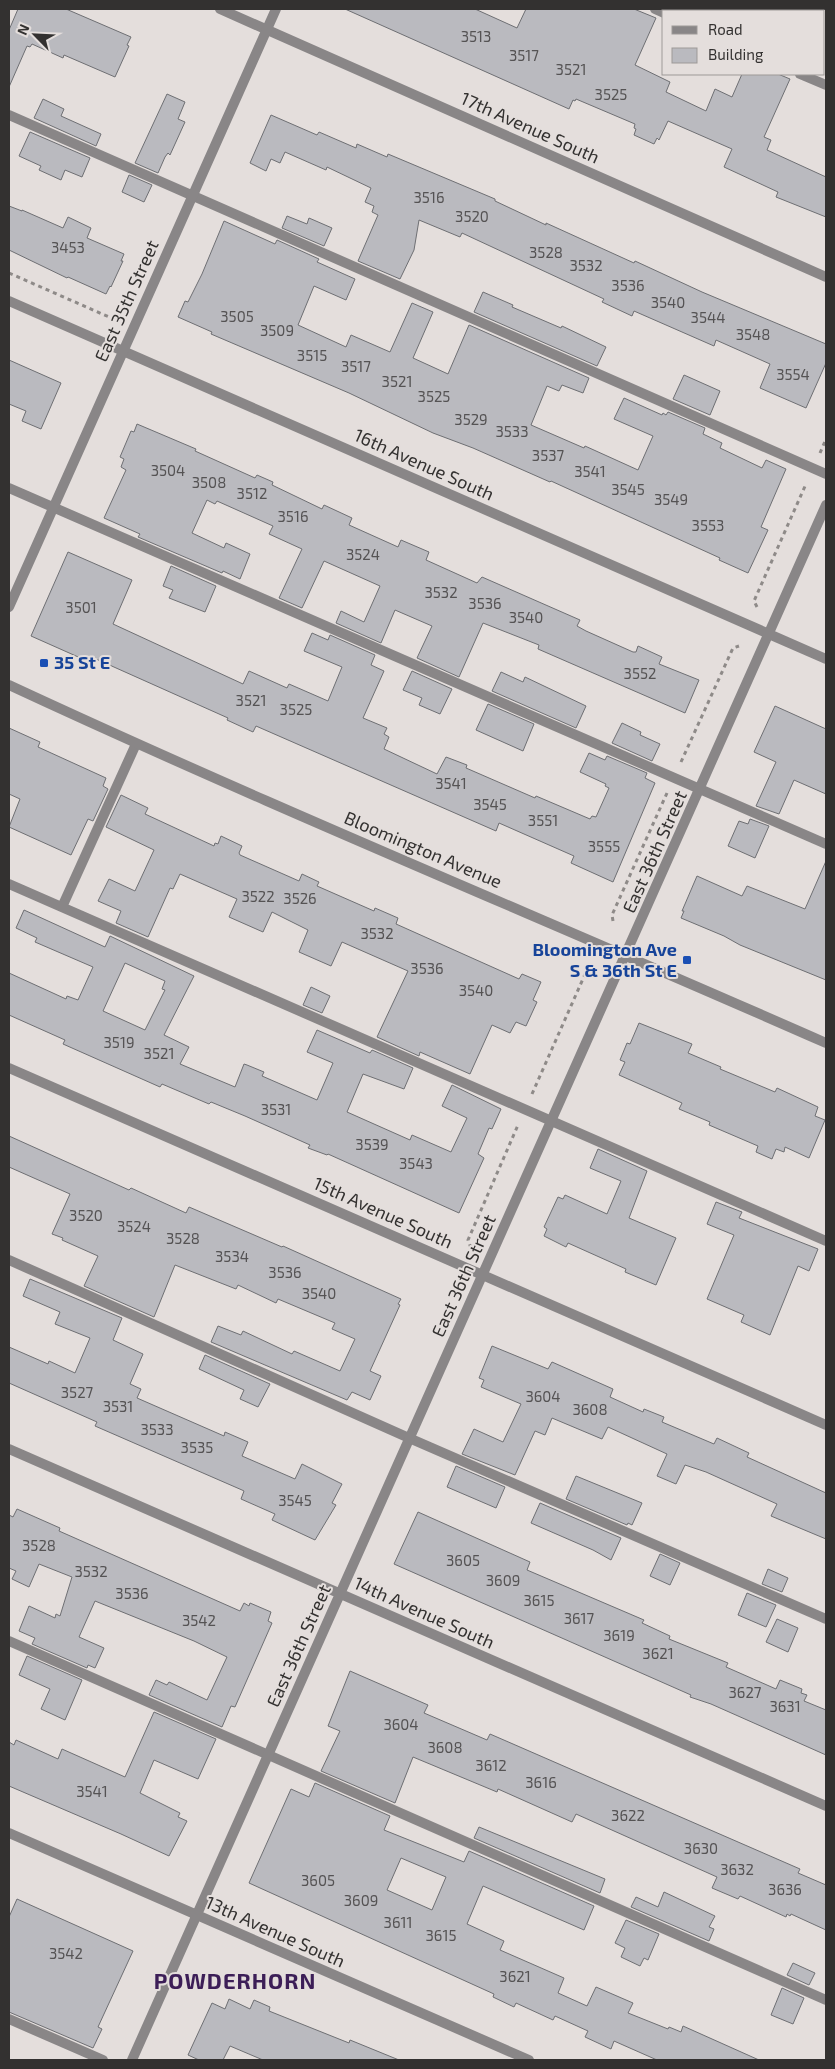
<svg xmlns="http://www.w3.org/2000/svg" width="835" height="2069" viewBox="0 0 835 2069" font-family="'Exo 2',sans-serif">
  <style>
    .building { fill: #bababf; stroke: #6e6f73; fill-rule: evenodd }
    .lines { fill: none; stroke-linecap: round; stroke-linejoin: round }
    .path { stroke: #8e8a88; stroke-width: 3; stroke-dasharray: 4 4; stroke-linecap: butt }
    .service { stroke: #898687; stroke-width: 10 }
    .minor { stroke: #898687; stroke-width: 10 }
    .tertiary { stroke: #898687; stroke-width: 10 }
    .transit-dot { fill: #1a4fb4; stroke: #e4dedc; stroke-width: 2 }
    .labels { text-anchor: middle; stroke-width: 4; stroke-linejoin: round; paint-order: stroke }
    .number-label { font-size: 15px; fill: #555354 }
    .street-label { font-size: 18px; fill: #333130; stroke: #e4dedc }
    .transit-label { font-size: 18px; font-weight: bold; fill: #164399; stroke: #e4dedc; text-anchor: start }
    .district-label { font-size: 22px; font-weight: bold; letter-spacing: 1px; fill: #3c1e57; stroke: #e4dedc }
  </style>
  <rect width="100%" height="100%" fill="#e4dedc"/>
  <path class="building" d="M 18,9 L 66,9 L 131,37 L 127,45 L 129,46 L 115,77 L 64,55 L 63,58 L 32,44 L 30,47 L 27,46 L 9,87 L 9,30 Z
    M 345,9 L 475,9 L 517,28 L 526,9 L 634,9 L 656,18 L 635,65 L 670,82 L 666,92 L 706,111 L 715,89 L 732,97 L 742,74 L 778,74 L 790,79 L 764,137 L 771,140 L 767,150 L 826,177 L 826,217 L 776,197 L 778,192 L 724,167 L 732,149 L 668,121 L 659,140 L 657,138 L 654,144 L 634,135 L 636,129 L 634,128 L 635,124 L 576,99 L 575,101 L 573,100 L 569,109 Z
    M 167,94 L 185,102 L 178,119 L 185,122 L 170,155 L 168,153 L 165,157 L 158,173 L 135,163 Z
    M 43,99 L 64,109 L 61,116 L 101,134 L 96,146 L 34,118 Z
    M 271,115 L 317,135 L 319,132 L 356,148 L 357,144 L 387,157 L 388,154 L 495,199 L 495,201 L 546,225 L 546,223 L 634,263 L 635,261 L 702,292 L 826,344 L 826,363 L 806,408 L 760,388 L 770,364 L 716,340 L 714,346 L 634,311 L 632,316 L 602,302 L 604,299 L 462,233 L 460,237 L 419,220 L 414,250 L 400,279 L 358,261 L 378,215 L 372,212 L 374,206 L 365,202 L 371,188 L 327,167 L 326,170 L 285,152 L 280,163 L 271,159 L 266,171 L 250,163 Z
    M 30,132 L 90,158 L 82,177 L 65,170 L 61,180 L 39,170 L 41,166 L 19,156 Z
    M 129,175 L 152,185 L 144,202 L 122,192 Z
    M 9,206 L 22,211 L 22,210 L 63,228 L 68,217 L 91,228 L 87,238 L 124,254 L 121,261 L 123,261 L 111,287 L 110,286 L 106,294 L 68,277 L 67,278 L 9,250 Z
    M 287,216 L 307,224 L 309,218 L 332,228 L 324,246 L 282,228 Z
    M 224,221 L 275,244 L 277,240 L 319,259 L 317,262 L 355,279 L 346,300 L 314,286 L 298,325 L 346,347 L 351,335 L 390,352 L 412,303 L 433,312 L 413,358 L 448,374 L 469,325 L 589,378 L 583,393 L 562,385 L 559,391 L 547,386 L 531,425 L 584,448 L 585,446 L 638,470 L 653,436 L 614,419 L 624,398 L 662,415 L 663,413 L 666,415 L 668,412 L 705,428 L 703,434 L 722,443 L 720,448 L 762,468 L 766,460 L 786,469 L 764,520 L 761,527 L 768,530 L 748,573 L 719,560 L 720,558 L 551,481 L 550,482 L 473,448 L 433,433 L 349,393 L 211,334 L 212,332 L 178,317 L 185,301 L 188,302 L 202,274 Z
    M 483,292 L 513,305 L 512,307 L 561,328 L 562,326 L 606,347 L 597,366 L 474,312 Z
    M 9,360 L 61,383 L 41,429 L 22,421 L 26,411 L 9,404 Z
    M 684,375 L 720,391 L 710,415 L 673,399 Z
    M 137,424 L 196,449 L 195,451 L 255,478 L 257,475 L 273,482 L 272,485 L 322,509 L 324,505 L 352,518 L 349,525 L 398,547 L 401,540 L 429,552 L 426,560 L 477,583 L 482,577 L 580,620 L 577,626 L 586,631 L 633,652 L 636,652 L 638,646 L 662,657 L 659,664 L 699,680 L 685,713 L 538,649 L 539,645 L 483,623 L 459,677 L 417,658 L 432,626 L 395,610 L 381,643 L 336,623 L 341,611 L 364,622 L 380,586 L 324,561 L 302,608 L 279,598 L 302,549 L 269,534 L 273,526 L 217,501 L 215,504 L 207,500 L 192,533 L 224,548 L 226,543 L 250,554 L 240,579 L 223,571 L 222,573 L 138,537 L 140,534 L 104,518 L 126,470 L 121,467 L 124,459 L 120,457 L 131,431 L 134,432 Z
    M 68,552 L 132,580 L 113,624 L 243,684 L 249,671 L 287,688 L 289,684 L 328,701 L 342,667 L 304,651 L 312,633 L 328,640 L 330,635 L 375,655 L 371,665 L 384,671 L 363,718 L 387,728 L 384,734 L 389,737 L 384,749 L 437,774 L 446,757 L 467,765 L 466,768 L 535,798 L 536,796 L 590,819 L 592,816 L 596,817 L 609,788 L 605,786 L 606,784 L 580,772 L 589,753 L 605,760 L 607,756 L 647,773 L 645,778 L 655,783 L 613,882 L 571,863 L 574,856 L 499,823 L 496,831 L 256,726 L 253,732 L 227,720 L 228,718 L 96,659 L 94,664 L 31,636 Z
    M 171,566 L 216,586 L 205,612 L 169,598 L 173,590 L 163,586 Z
    M 412,671 L 452,689 L 440,714 L 419,705 L 422,698 L 403,690 Z
    M 501,672 L 523,682 L 525,677 L 586,706 L 576,728 L 492,691 Z
    M 488,704 L 534,724 L 523,751 L 476,730 Z
    M 775,706 L 826,729 L 826,794 L 794,780 L 779,814 L 756,806 L 776,762 L 754,752 Z
    M 622,723 L 641,732 L 640,735 L 660,744 L 652,761 L 612,743 Z
    M 9,728 L 40,742 L 38,747 L 106,778 L 103,786 L 108,789 L 93,821 L 88,819 L 71,855 L 9,827 L 20,799 L 9,794 Z
    M 121,795 L 148,808 L 145,814 L 214,846 L 215,843 L 218,844 L 221,836 L 242,846 L 239,853 L 240,855 L 299,881 L 302,874 L 319,882 L 317,886 L 374,911 L 375,908 L 398,918 L 396,924 L 472,958 L 519,979 L 522,974 L 541,982 L 533,1000 L 537,1002 L 526,1026 L 516,1022 L 510,1033 L 492,1025 L 470,1074 L 420,1052 L 419,1056 L 377,1037 L 408,971 L 342,942 L 331,966 L 299,952 L 308,930 L 272,912 L 263,932 L 229,917 L 237,899 L 180,874 L 173,889 L 170,888 L 148,937 L 116,923 L 121,911 L 98,901 L 109,879 L 135,891 L 154,850 L 106,827 Z
    M 750,819 L 769,826 L 755,858 L 728,846 L 739,821 L 748,824 Z
    M 826,861 L 826,980 L 740,945 L 724,936 L 681,918 L 684,911 L 682,911 L 697,876 L 742,896 L 747,886 L 805,909 Z
    M 24,910 L 105,947 L 110,936 L 194,976 L 164,1035 L 189,1047 L 180,1064 L 235,1087 L 244,1064 L 247,1065 L 264,1072 L 262,1076 L 317,1100 L 333,1063 L 307,1052 L 317,1030 L 370,1053 L 372,1050 L 413,1068 L 404,1089 L 363,1074 L 347,1112 L 410,1140 L 412,1135 L 451,1152 L 467,1118 L 442,1106 L 452,1085 L 501,1109 L 492,1129 L 489,1128 L 478,1154 L 484,1158 L 459,1213 L 328,1154 L 327,1155 L 308,1148 L 310,1145 L 245,1116 L 211,1102 L 209,1104 L 162,1084 L 160,1087 L 63,1044 L 65,1040 L 9,1015 L 9,973 L 66,999 L 67,996 L 78,1000 L 93,967 L 35,942 L 37,938 L 16,928 ZM 125,963 L 165,981 L 162,989 L 165,990 L 145,1030 L 103,1011 Z
    M 311,987 L 330,996 L 322,1013 L 303,1005 Z
    M 639,1023 L 692,1044 L 688,1053 L 721,1067 L 720,1069 L 775,1092 L 777,1088 L 818,1107 L 815,1116 L 825,1120 L 809,1158 L 785,1147 L 784,1152 L 776,1149 L 772,1159 L 756,1152 L 758,1146 L 709,1125 L 710,1122 L 679,1109 L 682,1103 L 619,1075 L 625,1062 L 620,1060 L 627,1043 L 630,1044 Z
    M 9,1136 L 129,1190 L 131,1188 L 186,1213 L 189,1207 L 282,1247 L 283,1246 L 401,1299 L 398,1304 L 400,1305 L 370,1371 L 381,1376 L 370,1400 L 352,1392 L 347,1400 L 211,1342 L 218,1326 L 241,1335 L 243,1331 L 292,1354 L 294,1351 L 340,1371 L 355,1339 L 332,1329 L 335,1323 L 278,1299 L 276,1303 L 238,1285 L 236,1289 L 175,1265 L 154,1317 L 84,1286 L 98,1256 L 62,1240 L 63,1238 L 52,1234 L 70,1194 L 9,1167 Z
    M 598,1149 L 647,1171 L 629,1218 L 676,1238 L 656,1285 L 625,1272 L 626,1269 L 568,1243 L 566,1247 L 544,1236 L 547,1229 L 544,1227 L 558,1197 L 563,1199 L 565,1195 L 607,1214 L 621,1181 L 590,1168 Z
    M 716,1202 L 742,1212 L 739,1218 L 818,1249 L 809,1271 L 798,1266 L 770,1335 L 741,1322 L 744,1315 L 707,1299 L 734,1235 L 707,1224 Z
    M 30,1279 L 122,1318 L 113,1340 L 143,1354 L 130,1384 L 141,1389 L 137,1398 L 224,1436 L 225,1432 L 248,1442 L 242,1456 L 295,1479 L 302,1464 L 342,1484 L 332,1503 L 336,1505 L 315,1540 L 272,1520 L 275,1514 L 241,1499 L 244,1491 L 242,1490 L 95,1426 L 97,1422 L 9,1383 L 9,1347 L 48,1364 L 49,1361 L 75,1373 L 90,1338 L 55,1324 L 60,1312 L 23,1296 Z
    M 492,1346 L 548,1369 L 552,1362 L 613,1389 L 610,1397 L 643,1412 L 644,1409 L 664,1417 L 662,1422 L 714,1444 L 717,1438 L 749,1453 L 747,1457 L 826,1493 L 826,1539 L 771,1516 L 777,1504 L 706,1472 L 685,1465 L 676,1484 L 657,1476 L 667,1454 L 608,1427 L 602,1439 L 552,1418 L 545,1435 L 535,1431 L 515,1475 L 462,1454 L 474,1429 L 503,1442 L 521,1404 L 481,1387 L 484,1380 L 479,1378 Z
    M 205,1355 L 270,1384 L 258,1407 L 240,1399 L 244,1390 L 199,1369 Z
    M 456,1466 L 505,1487 L 496,1508 L 447,1487 Z
    M 576,1476 L 642,1503 L 632,1525 L 628,1523 L 627,1525 L 566,1499 Z
    M 540,1503 L 621,1538 L 611,1560 L 593,1550 L 531,1523 Z
    M 17,1509 L 60,1528 L 59,1531 L 240,1611 L 244,1603 L 249,1606 L 250,1603 L 271,1612 L 268,1621 L 272,1623 L 235,1707 L 231,1706 L 222,1727 L 149,1695 L 156,1680 L 167,1685 L 169,1682 L 207,1700 L 227,1657 L 194,1641 L 95,1601 L 79,1637 L 104,1648 L 95,1668 L 88,1665 L 87,1668 L 32,1644 L 35,1638 L 19,1631 L 29,1606 L 55,1618 L 56,1614 L 60,1616 L 72,1577 L 39,1564 L 29,1587 L 12,1579 L 16,1571 L 9,1568 L 9,1515 L 13,1517 Z
    M 418,1512 L 530,1562 L 527,1570 L 644,1620 L 642,1623 L 670,1636 L 669,1639 L 728,1663 L 726,1667 L 776,1689 L 780,1680 L 802,1689 L 801,1693 L 807,1695 L 804,1701 L 826,1710 L 826,1755 L 711,1704 L 690,1697 L 691,1695 L 394,1564 Z
    M 660,1554 L 680,1563 L 670,1585 L 650,1576 Z
    M 768,1569 L 788,1578 L 782,1592 L 762,1584 Z
    M 747,1593 L 776,1605 L 766,1627 L 738,1615 Z
    M 777,1619 L 798,1628 L 788,1652 L 766,1642 Z
    M 27,1656 L 82,1680 L 65,1720 L 41,1709 L 50,1689 L 19,1675 Z
    M 350,1671 L 428,1705 L 424,1713 L 487,1740 L 490,1734 L 800,1869 L 798,1873 L 826,1885 L 826,1930 L 791,1914 L 790,1916 L 787,1914 L 786,1917 L 740,1896 L 738,1899 L 712,1888 L 717,1877 L 576,1814 L 572,1822 L 498,1789 L 497,1792 L 413,1757 L 395,1803 L 321,1771 L 340,1731 L 328,1726 Z
    M 154,1712 L 216,1739 L 198,1779 L 154,1760 L 140,1793 L 180,1813 L 178,1817 L 187,1821 L 169,1856 L 121,1834 L 9,1786 L 9,1742 L 14,1745 L 16,1740 L 58,1759 L 62,1749 L 125,1777 Z
    M 315,1783 L 390,1816 L 384,1830 L 464,1862 L 469,1851 L 594,1906 L 584,1930 L 483,1886 L 467,1924 L 504,1941 L 500,1950 L 564,1978 L 558,1993 L 587,2006 L 596,1987 L 633,2003 L 628,2013 L 668,2029 L 669,2027 L 681,2032 L 683,2026 L 759,2060 L 657,2060 L 614,2041 L 611,2049 L 585,2037 L 588,2031 L 555,2016 L 553,2020 L 516,2003 L 514,2007 L 493,1997 L 494,1994 L 249,1883 L 291,1789 L 309,1797 ZM 401,1858 L 446,1877 L 432,1910 L 387,1890 Z
    M 479,1827 L 605,1879 L 600,1893 L 474,1838 Z
    M 664,1892 L 715,1916 L 709,1927 L 714,1929 L 709,1941 L 631,1907 L 636,1897 L 658,1907 Z
    M 17,1899 L 133,1951 L 98,2027 L 102,2029 L 93,2048 L 9,2012 L 9,1917 Z
    M 626,1920 L 659,1934 L 648,1960 L 644,1958 L 640,1966 L 621,1957 L 625,1948 L 615,1943 Z
    M 793,1963 L 815,1973 L 809,1985 L 787,1975 Z
    M 782,1988 L 804,1998 L 793,2024 L 771,2015 Z
    M 229,1999 L 250,2009 L 254,2000 L 270,2007 L 269,2011 L 349,2043 L 350,2040 L 399,2060 L 263,2060 L 230,2046 L 223,2060 L 199,2060 L 188,2055 L 212,2003 L 225,2009 Z"/>
  <g class="lines">
    <path class="path" d="M 9,273 L 109,317
      M 820,453 L 826,439
      M 757,607 L 754,601 L 806,484
      M 681,762 L 733,648 L 739,646
      M 613,921 L 612,915 L 667,793
      M 532,1094 L 586,972 L 591,970
      M 471,1248 L 468,1240 L 518,1125"/>
    <path class="service" d="M 655,9 L 664,13
      M 800,74 L 826,85
      M 9,115 L 826,474
      M 9,488 L 826,844
      M 9,884 L 826,1241
      M 62,907 L 136,744
      M 9,1260 L 409,1438 L 826,1619
      M 9,1641 L 826,2000
      M 9,2019 L 103,2060"/>
    <path class="minor" d="M 220,9 L 826,277
      M 9,301 L 826,659
      M 9,1068 L 826,1425
      M 9,1449 L 826,1806
      M 9,1833 L 529,2060
      M 132,2060 L 826,505"/>
    <path class="tertiary" d="M 9,607 L 276,9
      M 9,685 C 278,810 554,923 826,1043"/>
  </g>
  <g class="transit-dot">
    <rect x="39" y="658" width="10" height="10" rx="2.5"/>
    <rect x="682" y="955" width="10" height="10" rx="2.5"/>
  </g>
  <g class="labels">
    <g class="number-label">
      <text x="476" y="42">3513</text>
      <text x="524" y="61">3517</text>
      <text x="571" y="75">3521</text>
      <text x="611" y="100">3525</text>
      <text x="429" y="203">3516</text>
      <text x="472" y="222">3520</text>
      <text x="68" y="253">3453</text>
      <text x="546" y="258">3528</text>
      <text x="586" y="271">3532</text>
      <text x="628" y="291">3536</text>
      <text x="668" y="308">3540</text>
      <text x="237" y="322">3505</text>
      <text x="708" y="323">3544</text>
      <text x="277" y="336">3509</text>
      <text x="753" y="340">3548</text>
      <text x="312" y="361">3515</text>
      <text x="356" y="372">3517</text>
      <text x="793" y="380">3554</text>
      <text x="397" y="387">3521</text>
      <text x="434" y="402">3525</text>
      <text x="471" y="425">3529</text>
      <text x="512" y="437">3533</text>
      <text x="548" y="461">3537</text>
      <text x="168" y="476">3504</text>
      <text x="590" y="477">3541</text>
      <text x="209" y="488">3508</text>
      <text x="628" y="495">3545</text>
      <text x="252" y="499">3512</text>
      <text x="671" y="505">3549</text>
      <text x="293" y="522">3516</text>
      <text x="708" y="531">3553</text>
      <text x="363" y="560">3524</text>
      <text x="441" y="598">3532</text>
      <text x="485" y="609">3536</text>
      <text x="81" y="613">3501</text>
      <text x="526" y="623">3540</text>
      <text x="640" y="679">3552</text>
      <text x="251" y="706">3521</text>
      <text x="296" y="715">3525</text>
      <text x="451" y="789">3541</text>
      <text x="490" y="810">3545</text>
      <text x="543" y="826">3551</text>
      <text x="604" y="852">3555</text>
      <text x="258" y="902">3522</text>
      <text x="300" y="904">3526</text>
      <text x="377" y="939">3532</text>
      <text x="427" y="974">3536</text>
      <text x="476" y="996">3540</text>
      <text x="119" y="1048">3519</text>
      <text x="159" y="1059">3521</text>
      <text x="276" y="1115">3531</text>
      <text x="372" y="1150">3539</text>
      <text x="416" y="1169">3543</text>
      <text x="86" y="1221">3520</text>
      <text x="134" y="1232">3524</text>
      <text x="183" y="1244">3528</text>
      <text x="232" y="1262">3534</text>
      <text x="285" y="1278">3536</text>
      <text x="319" y="1299">3540</text>
      <text x="77" y="1398">3527</text>
      <text x="543" y="1402">3604</text>
      <text x="118" y="1412">3531</text>
      <text x="590" y="1415">3608</text>
      <text x="157" y="1435">3533</text>
      <text x="197" y="1453">3535</text>
      <text x="295" y="1506">3545</text>
      <text x="39" y="1551">3528</text>
      <text x="463" y="1566">3605</text>
      <text x="91" y="1577">3532</text>
      <text x="503" y="1586">3609</text>
      <text x="132" y="1599">3536</text>
      <text x="539" y="1606">3615</text>
      <text x="579" y="1624">3617</text>
      <text x="199" y="1626">3542</text>
      <text x="619" y="1641">3619</text>
      <text x="658" y="1659">3621</text>
      <text x="745" y="1698">3627</text>
      <text x="785" y="1712">3631</text>
      <text x="401" y="1730">3604</text>
      <text x="445" y="1753">3608</text>
      <text x="491" y="1771">3612</text>
      <text x="541" y="1788">3616</text>
      <text x="92" y="1797">3541</text>
      <text x="628" y="1821">3622</text>
      <text x="701" y="1854">3630</text>
      <text x="737" y="1875">3632</text>
      <text x="318" y="1886">3605</text>
      <text x="785" y="1895">3636</text>
      <text x="361" y="1906">3609</text>
      <text x="398" y="1928">3611</text>
      <text x="441" y="1941">3615</text>
      <text x="66" y="1959">3542</text>
      <text x="515" y="1982">3621</text>
    </g>
    <g class="street-label">
      <text transform="translate(530 128) rotate(24)" y="6">17th Avenue South</text>
      <text transform="translate(127 301) rotate(-66)" y="6">East 35th Street</text>
      <text transform="translate(424 465) rotate(24)" y="6">16th Avenue South</text>
      <text transform="translate(423 850) rotate(23)" y="6">Bloomington Avenue</text>
      <text transform="translate(655 852) rotate(-66)" y="6">East 36th Street</text>
      <text transform="translate(383 1213) rotate(24)" y="6">15th Avenue South</text>
      <text transform="translate(464 1276) rotate(-66)" y="6">East 36th Street</text>
      <text transform="translate(424 1613) rotate(24)" y="6">14th Avenue South</text>
      <text transform="translate(299 1646) rotate(-66)" y="6">East 36th Street</text>
      <text transform="translate(275 1932) rotate(24)" y="6">13th Avenue South</text>
    </g>
    <g class="transit-label">
      <text x="54" y="669">35 St E</text>
      <text x="677" y="956" text-anchor="end">Bloomington Ave<tspan x="677" dy="21">S &amp; 36th St E</tspan></text>
    </g>
    <g class="district-label">
      <text x="235" y="1989">POWDERHORN</text>
    </g>
  </g>
  <rect width="835" height="2069" fill="none" stroke="#333130" stroke-width="20"/>
  <rect x="662" y="10" width="162" height="65" fill="#e4dedc" stroke="#9d9997"/>
  <rect x="672" y="26" width="25" height="8" fill="#898687" stroke="#9d9997"/>
  <text x="708" y="35" font-size="15" fill="#333130">Road</text>
  <rect x="672" y="48" width="25" height="15" fill="#bababf" stroke="#9d9997"/>
  <text x="708" y="60" font-size="15" fill="#333130">Building</text>
  <g transform="translate(35 35) rotate(294)" stroke="#e4dedc" stroke-width="4" paint-order="stroke">
  <path d="M0-4L9 19L0 12L-9 19Z" fill="#333130"/>
  <text y="-8" font-size="14" font-weight="bold" text-anchor="middle" fill="#333130">N</text>
  </g>
</svg>
